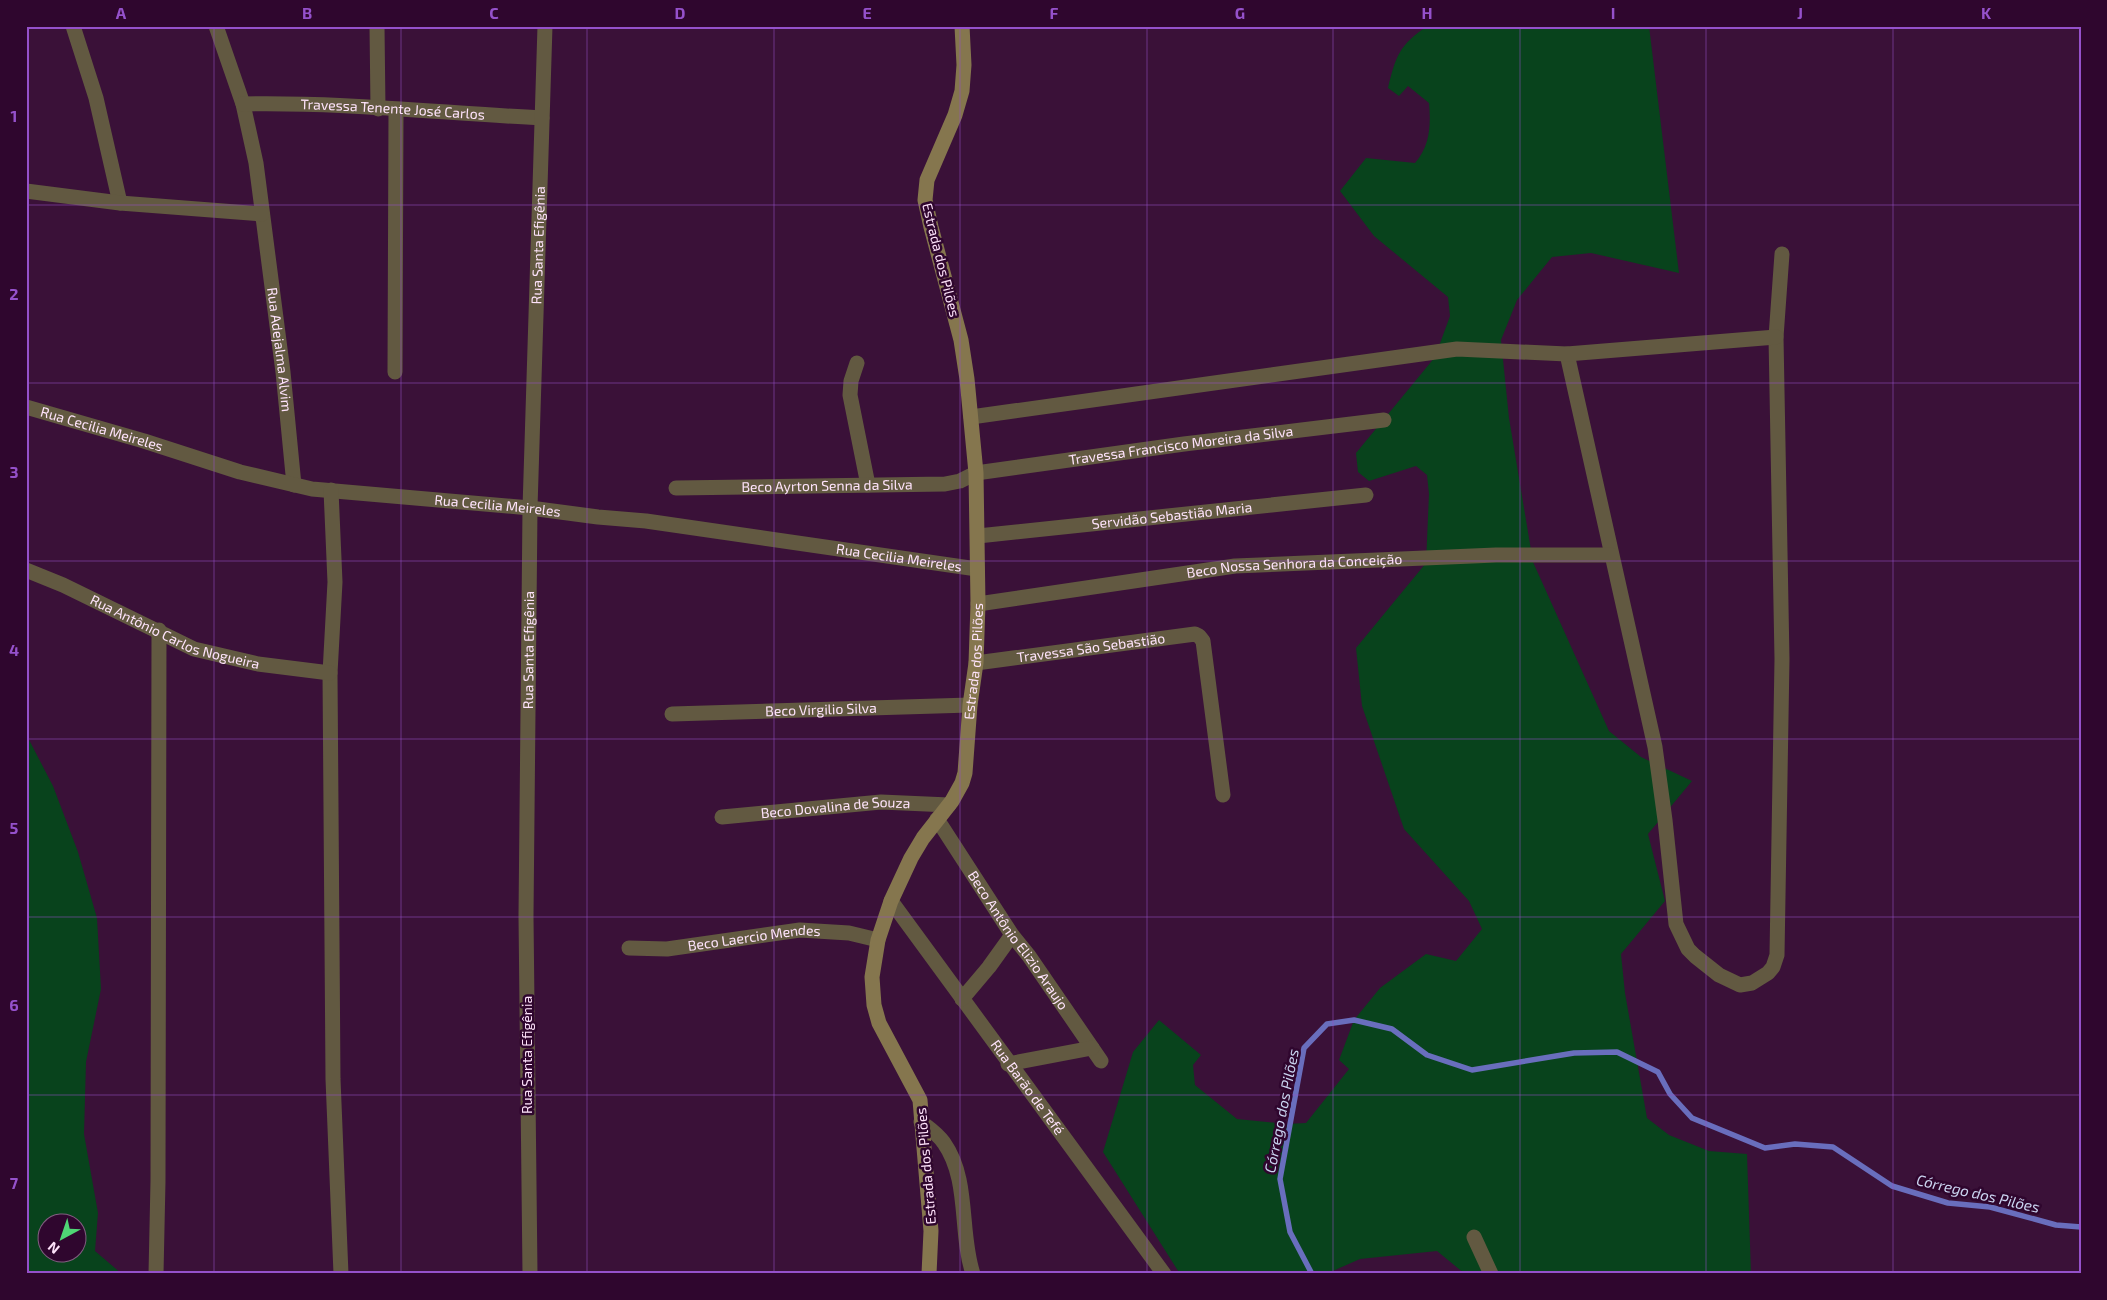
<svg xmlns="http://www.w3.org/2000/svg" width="2107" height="1300" viewBox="0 0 2107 1300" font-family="'Exo 2',sans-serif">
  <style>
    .green { fill: #08431c; fill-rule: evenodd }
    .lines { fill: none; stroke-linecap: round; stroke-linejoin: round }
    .stream { stroke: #696ebd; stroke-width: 5.5 }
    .street { stroke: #625941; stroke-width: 15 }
    .secondary { stroke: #85764e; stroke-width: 15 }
    .grid { fill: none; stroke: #9551cb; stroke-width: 1; stroke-opacity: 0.55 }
    .labels { text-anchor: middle; stroke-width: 5; stroke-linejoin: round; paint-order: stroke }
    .street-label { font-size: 14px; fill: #fee3fb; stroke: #2f062e }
    .water-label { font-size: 15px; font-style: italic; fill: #cad4f0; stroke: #2f062e }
    .neatline { fill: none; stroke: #9551cb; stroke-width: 2 }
    .grid-label { font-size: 16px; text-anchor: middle; font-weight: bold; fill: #9551cb }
  </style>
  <rect width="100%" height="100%" fill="#3a1138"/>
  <path class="green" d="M 1427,26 L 1649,26 L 1679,273 L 1591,253 L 1552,257 L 1517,300 L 1501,340 L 1509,418 L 1533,562 L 1609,731 L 1641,757 L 1692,781 L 1648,834 L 1665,901 L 1621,954 L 1625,993 L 1647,1118 L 1669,1135 L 1709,1151 L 1747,1154 L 1751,1274 L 1465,1274 L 1437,1251 L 1360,1259 L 1326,1274 L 1180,1274 L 1103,1152 L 1133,1052 L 1159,1020 L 1201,1055 L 1193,1065 L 1195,1085 L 1237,1119 L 1286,1124 L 1306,1123 L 1349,1069 L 1339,1060 L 1354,1020 L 1380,988 L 1426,954 L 1456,961 L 1482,929 L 1469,901 L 1404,829 L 1362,706 L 1356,648 L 1426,563 L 1429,494 L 1427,475 L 1416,466 L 1369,481 L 1358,472 L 1356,453 L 1435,357 L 1450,316 L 1448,297 L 1374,236 L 1340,191 L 1366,158 L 1415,163 C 1430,146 1431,125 1429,103 L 1408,86 L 1399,96 L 1388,88 C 1396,55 1399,46 1427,26 Z
    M 26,734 L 53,786 L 78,852 L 97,918 L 101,989 L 86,1062 L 84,1134 L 98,1213 L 95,1251 L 122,1274 L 26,1274 ZM 48,1222 L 78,1222 L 78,1252 L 48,1252 Z"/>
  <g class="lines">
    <path class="stream" d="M 1312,1274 L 1290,1232 L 1280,1179 L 1304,1048 L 1327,1024 L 1354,1020 L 1392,1029 L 1427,1055 L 1472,1070 L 1574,1053 L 1617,1052 L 1658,1072 L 1670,1094 L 1692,1118 L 1765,1148 L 1795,1144 L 1833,1147 L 1892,1186 L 1948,1203 L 1990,1207 L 2056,1225 L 2081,1227"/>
    <g class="street">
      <path d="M 73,26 L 96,98 L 120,203"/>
      <path id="s1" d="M 216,26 L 243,104 L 256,163 L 283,372 L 294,485"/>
      <path d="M 377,26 L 378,109"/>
      <path id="s2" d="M 243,104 C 342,102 442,113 542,118"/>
      <path d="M 26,191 L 120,203 L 262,214"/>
      <path d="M 1567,354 L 1655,747 L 1665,820 L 1676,924 L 1688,949 L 1695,956 L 1719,975 L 1740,985 L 1752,983 L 1768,973 L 1773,967 L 1777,955 L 1782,659 L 1776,337 L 1782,254"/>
      <path d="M 857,363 L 851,381 L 850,395 L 868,485"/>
      <path d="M 395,372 L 396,110"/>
      <path id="s3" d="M 26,407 L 144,441 L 240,472 L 312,489 L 530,508 L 598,517 L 646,521 L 977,569"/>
      <path d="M 971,417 L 1457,349 L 1567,354 L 1776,337"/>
      <path id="s4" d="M 676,488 L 945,484 L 960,481 L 976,473 L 1184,444 L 1384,420"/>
      <path d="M 331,490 L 335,582 L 330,673 L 333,1079 L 341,1274"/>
      <path id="s5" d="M 978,536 L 1366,495"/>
      <path id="s6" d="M 26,570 L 63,585 L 194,649 L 258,664 L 330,673"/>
      <path id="s7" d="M 978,604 L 1235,566 L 1496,555 L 1611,555"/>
      <path id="s8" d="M 976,663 L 1195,634 L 1199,636 L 1203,641 L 1223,795"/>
      <path id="s9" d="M 672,714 L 970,705"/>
      <path id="s10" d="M 722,817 L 881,802 L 949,805"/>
      <path id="s11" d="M 937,819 L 1012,935 L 1029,956 L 1101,1061"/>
      <path id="s12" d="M 891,901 L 1164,1274"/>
      <path id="s13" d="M 629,948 L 667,949 L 800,930 L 849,933 L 878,940"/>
      <path d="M 962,999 L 989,967 L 1012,935"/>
      <path d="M 1008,1064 L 1092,1048"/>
      <path d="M 921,1122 C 929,1128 938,1134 944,1143 C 970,1180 959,1232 973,1274"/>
      <path d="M 1474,1237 L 1491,1274"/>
      <path d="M 156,1274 L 158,1181 L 159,630"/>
      <path id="s14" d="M 530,1274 L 526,916 L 530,508 L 545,26"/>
    </g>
    <path class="secondary" id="s15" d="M 929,1274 L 931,1231 L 920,1100 L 879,1023 L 874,1005 L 872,977 L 878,940 L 891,901 L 911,858 L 923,838 L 952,801 L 962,783 L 965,773 L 970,705 L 976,663 L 978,604 L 976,473 L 967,379 L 961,340 L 931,227 L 925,200 L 927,180 L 955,115 L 962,91 L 964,65 L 962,26"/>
  </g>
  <path class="grid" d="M 214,26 L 214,1274M 401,26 L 401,1274M 587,26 L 587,1274M 774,26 L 774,1274M 960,26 L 960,1274M 1147,26 L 1147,1274M 1333,26 L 1333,1274M 1520,26 L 1520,1274M 1706,26 L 1706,1274M 1893,26 L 1893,1274M 26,205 L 2081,205M 26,383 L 2081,383M 26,561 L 2081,561M 26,739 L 2081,739M 26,917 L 2081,917M 26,1095 L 2081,1095"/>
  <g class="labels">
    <g class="street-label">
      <text dy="5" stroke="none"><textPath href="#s2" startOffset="150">Travessa Tenente José Carlos</textPath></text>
      <text dy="5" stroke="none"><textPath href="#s14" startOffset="1029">Rua Santa Efigênia</textPath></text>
      <text transform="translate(941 260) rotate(76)" y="5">Estrada dos Pilões</text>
      <text dy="5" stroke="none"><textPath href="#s1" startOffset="331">Rua Adejalma Alvim</textPath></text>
      <text dy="5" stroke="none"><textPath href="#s3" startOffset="79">Rua Cecilia Meireles</textPath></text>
      <text dy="5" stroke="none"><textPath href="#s4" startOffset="509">Travessa Francisco Moreira da Silva</textPath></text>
      <text dy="5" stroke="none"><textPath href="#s4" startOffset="151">Beco Ayrton Senna da Silva</textPath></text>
      <text dy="5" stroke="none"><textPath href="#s3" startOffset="484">Rua Cecilia Meireles</textPath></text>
      <text dy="5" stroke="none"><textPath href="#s5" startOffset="195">Servidão Sebastião Maria</textPath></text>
      <text dy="5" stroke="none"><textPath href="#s3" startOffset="889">Rua Cecilia Meireles</textPath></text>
      <text dy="5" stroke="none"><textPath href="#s7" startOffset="319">Beco Nossa Senhora da Conceição</textPath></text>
      <text dy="5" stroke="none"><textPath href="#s6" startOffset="162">Rua Antônio Carlos Nogueira</textPath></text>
      <text dy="5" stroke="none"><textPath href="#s8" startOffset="116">Travessa São Sebastião</textPath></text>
      <text dy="5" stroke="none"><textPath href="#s14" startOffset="624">Rua Santa Efigênia</textPath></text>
      <text dy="5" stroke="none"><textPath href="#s15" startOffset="648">Estrada dos Pilões</textPath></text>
      <text dy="5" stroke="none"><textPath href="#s9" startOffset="149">Beco Virgilio Silva</textPath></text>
      <text dy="5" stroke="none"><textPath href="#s10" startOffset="114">Beco Dovalina de Souza</textPath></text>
      <text dy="5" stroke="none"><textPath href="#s13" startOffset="126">Beco Laercio Mendes</textPath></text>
      <text dy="5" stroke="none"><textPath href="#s11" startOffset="146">Beco Antônio Elizio Araujo</textPath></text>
      <text transform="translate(527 1055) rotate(-90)" y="5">Rua Santa Efigênia</text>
      <text dy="5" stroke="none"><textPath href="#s12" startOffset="231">Rua Barão de Tefé</textPath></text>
      <text transform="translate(926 1166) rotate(-95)" y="5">Estrada dos Pilões</text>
    </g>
    <g class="water-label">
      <text transform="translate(1282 1111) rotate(-79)" y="5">Córrego dos Pilões</text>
      <text transform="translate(1978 1194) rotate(13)" y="5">Córrego dos Pilões</text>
    </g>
  </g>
  <rect width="2107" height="1300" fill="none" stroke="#2f062e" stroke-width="55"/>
  <g transform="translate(62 1238) rotate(220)"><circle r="24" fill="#2f062e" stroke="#825e80"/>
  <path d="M0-4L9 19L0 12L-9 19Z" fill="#4fd675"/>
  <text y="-8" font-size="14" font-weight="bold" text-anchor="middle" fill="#fee3fb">N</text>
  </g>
  <rect x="28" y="28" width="2052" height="1244" class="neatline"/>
  <g class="grid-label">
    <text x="121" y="19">A</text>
    <text x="307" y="19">B</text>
    <text x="494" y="19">C</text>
    <text x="680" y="19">D</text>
    <text x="867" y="19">E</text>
    <text x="1054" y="19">F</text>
    <text x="1240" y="19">G</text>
    <text x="1427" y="19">H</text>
    <text x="1613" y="19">I</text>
    <text x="1800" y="19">J</text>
    <text x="1986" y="19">K</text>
    <text x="14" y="122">1</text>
    <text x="14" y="300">2</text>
    <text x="14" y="478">3</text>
    <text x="14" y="656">4</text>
    <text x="14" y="834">5</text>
    <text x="14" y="1011">6</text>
    <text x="14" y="1189">7</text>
  </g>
</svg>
